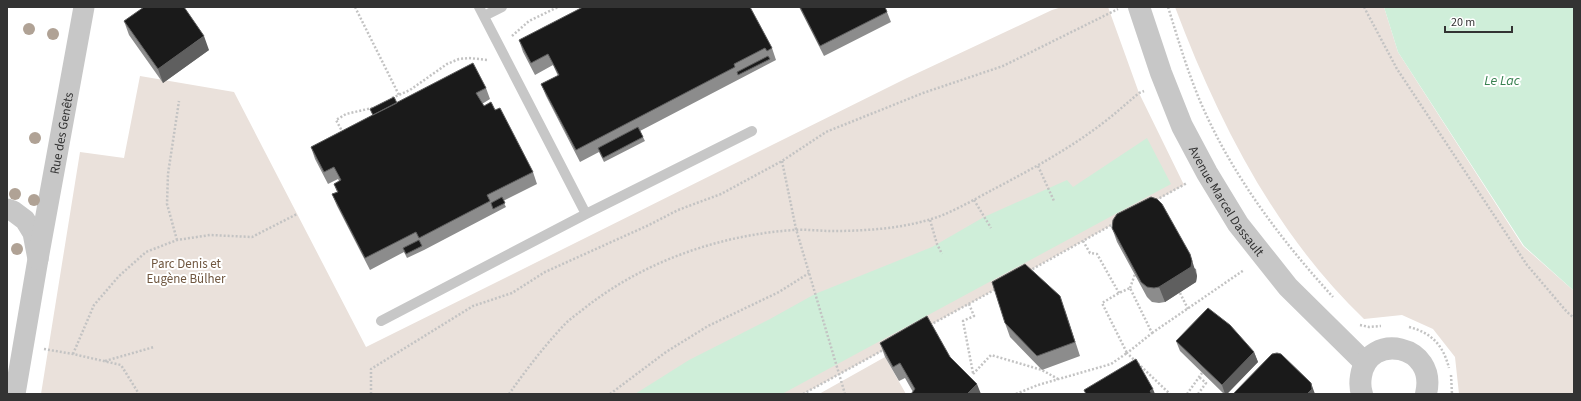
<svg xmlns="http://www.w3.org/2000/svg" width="1581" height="401" viewBox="0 0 1581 401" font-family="'Source Sans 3',sans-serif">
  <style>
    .green { fill: #eae1db }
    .water { fill: #cfeed9 }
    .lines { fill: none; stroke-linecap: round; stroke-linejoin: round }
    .path { stroke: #c3c3c3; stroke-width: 2.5; stroke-dasharray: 2 2; stroke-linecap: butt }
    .service { stroke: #c7c7c7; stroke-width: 10 }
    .minor { stroke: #c7c7c7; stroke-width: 21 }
    .tertiary { stroke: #c7c7c7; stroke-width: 22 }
    .tree { fill: #b0a295 }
    .wall { fill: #8c8c8c }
    .shaded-wall { fill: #5f5f5f }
    .building { fill: #1a1a1a; stroke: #5f5f5f }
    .labels { text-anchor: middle; stroke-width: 4; stroke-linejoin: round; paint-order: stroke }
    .street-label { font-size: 13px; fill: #333; stroke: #fff }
    .park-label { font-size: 13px; fill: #6f563f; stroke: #fff }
    .water-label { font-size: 14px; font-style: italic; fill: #398251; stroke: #fff }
  </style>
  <rect width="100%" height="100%" fill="#fff"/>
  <path class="green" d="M 1062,7 L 1108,7 L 1139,93 L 1184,185 L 969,304 L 803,394 L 41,394 L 80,152 L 124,158 L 140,76 L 234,92 L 366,347 L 907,78 L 1052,10 Z
    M 1175,7 L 1384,7 L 1398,52 L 1523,246 L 1574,291 L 1574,394 L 1459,394 L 1455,357 L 1433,329 L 1402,315 L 1364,319 C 1275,234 1218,121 1175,7 Z
    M 885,357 L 906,394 L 819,394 Z"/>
  <path class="water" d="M 1384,7 L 1574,7 L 1574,291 L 1524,246 L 1398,52 Z
    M 1147,138 L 1171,184 L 782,394 L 635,394 L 689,360 L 770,319 L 815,294 L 932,247 L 984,217 L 1067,180 L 1073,187 Z"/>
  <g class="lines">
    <path class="path" d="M 355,7 L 399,95
      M 1168,7 C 1179,42 1189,77 1204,110 C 1235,179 1282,241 1333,297
      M 1364,7 L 1397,69 L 1527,265 L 1567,312 L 1574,318
      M 512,36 L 529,21 L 558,7
      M 392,98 L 410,90 L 447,64 L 459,59 L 469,58 L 488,60
      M 343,133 L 336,120 L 346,114 L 372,108
      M 782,161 L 796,229 L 845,394
      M 1038,166 L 1054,201
      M 974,200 L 991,228
      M 1156,200 L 1187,183
      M 930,220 L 937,244 L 942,254
      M 177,240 L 167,204 L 168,174 L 179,101
      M 1083,241 L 1090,253 L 1097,254 L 1119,293
      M 1029,271 L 1115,223
      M 1130,288 L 1135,274
      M 1180,293 L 1188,309
      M 969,304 L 974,316 L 963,321 L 973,373
      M 930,325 L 996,289
      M 1360,325 L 1369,327 L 1381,326
      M 1409,327 C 1432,333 1443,345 1449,368
      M 1152,333 L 1244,270
      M 44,349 L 73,354 L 121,365 L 139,394
      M 73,354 L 94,305 L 119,276 L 146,252 L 177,240 L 210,235 L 252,237 L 297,214
      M 105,361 L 154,347
      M 973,374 L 991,355 L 1042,370 L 1058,379
      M 1451,375 L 1452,394
      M 371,394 L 371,369 L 473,306 L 512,293 L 545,272 L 649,225 L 678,210 L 721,194 L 782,161 L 826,132 L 923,93 L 1003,66 L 1118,9
      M 509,394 C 526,370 545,345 566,323 C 572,317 579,313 586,307 C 645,261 720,235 794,230 C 806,229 819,231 831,231 C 863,231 897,229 928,220 C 948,215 975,199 994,189 C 1032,169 1069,149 1103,123 C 1116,113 1127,103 1139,93 L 1144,91
      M 610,394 L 666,352 L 708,326 L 779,292 L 809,273
      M 803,394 L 885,349
      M 1016,394 L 1038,385 L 1111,364 L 1127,353 L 1102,303 L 1119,293 L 1130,288 L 1152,333 L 1127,353 L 1170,394
      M 1187,394 L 1202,373
      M 1198,394 L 1206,383 L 1199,377"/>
    <path class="service" d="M 479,7 L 586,214
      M 484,16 L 502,7
      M 381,321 L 586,214 L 752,131"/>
    <g class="minor">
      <path d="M 7,209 L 13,211 L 25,220 L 33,233 L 38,259 L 15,394"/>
      <path id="s1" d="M 38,259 L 84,7"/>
    </g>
    <g class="tertiary">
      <path id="s2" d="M 1139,7 L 1161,73 L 1182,126 L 1207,173 L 1238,224 L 1288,287 L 1365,363"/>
      <path d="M 1362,394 C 1360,388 1360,382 1361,376 C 1368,331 1438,344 1426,394"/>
    </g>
  </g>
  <g class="tree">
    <circle cx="29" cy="29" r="6"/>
    <circle cx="53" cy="34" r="6"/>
    <circle cx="35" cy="138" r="6"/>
    <circle cx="15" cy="194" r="6"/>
    <circle cx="34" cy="200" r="6"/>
    <circle cx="17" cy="249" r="6"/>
  </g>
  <path class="wall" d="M 799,7 L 885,7 L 891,22 L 824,56 Z
    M 124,21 L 209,50 L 163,83 L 129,35 Z
    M 519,40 L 772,48 L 776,60 L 640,131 L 645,141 L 604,162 L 599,152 L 580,162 L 546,96 L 541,84 L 558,76 L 553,65 L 535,75 L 523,52 Z
    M 486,88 L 490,99 L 482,104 L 484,106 L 495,110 L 533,172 L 537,184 L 503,201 L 506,207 L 424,250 L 407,258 L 404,252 L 370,270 L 337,206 L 332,194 L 337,192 L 334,184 L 339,181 L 338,179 L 328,184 L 315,159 L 311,147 L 373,115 L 370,109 Z
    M 1112,228 L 1196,269 L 1197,276 L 1196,282 L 1165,302 L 1159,303 L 1152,302 L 1147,297 L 1117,242 Z
    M 1065,310 L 1080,356 L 1042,370 L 1010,337 L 1005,323 Z
    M 1176,341 L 1254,352 L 1258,362 L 1227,394 L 1224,394 L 1180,351 Z
    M 880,343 L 950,357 L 913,392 L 905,378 L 899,381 L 885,357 Z"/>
  <path class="shaded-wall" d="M 204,36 L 209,50 L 163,83 L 158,69 Z
    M 1190,254 L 1197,276 L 1196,282 L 1165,302 L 1159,287 Z
    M 1254,352 L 1258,362 L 1227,394 L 1225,394 L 1222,385 Z
    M 1311,383 L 1315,394 L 1307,394 Z
    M 977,384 L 981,394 L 967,394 Z
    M 1153,389 L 1155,394 L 1151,394 L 1150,391 Z"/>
  <path class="building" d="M 144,7 L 184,7 L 204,36 L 158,69 L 124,21 Z
    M 583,7 L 750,7 L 772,48 L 767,51 L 765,48 L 734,64 L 735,67 L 576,150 L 541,84 L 559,75 L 548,54 L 531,63 L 519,40 Z
    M 800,7 L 885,7 L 887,12 L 820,46 Z
    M 768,56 L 770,59 L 738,75 L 737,72 Z
    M 473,63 L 486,88 L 476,93 L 484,106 L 491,102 L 495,110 L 500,108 L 533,172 L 487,195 L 490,201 L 419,238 L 416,232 L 365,258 L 332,194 L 338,192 L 334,184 L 341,180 L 334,167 L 324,172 L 311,147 Z
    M 394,97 L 397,103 L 373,115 L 370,109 Z
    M 638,127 L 643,137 L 603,158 L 598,148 Z
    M 502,197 L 505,203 L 493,209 L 491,203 Z
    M 1151,197 L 1157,199 L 1162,204 L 1190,254 L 1192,261 L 1191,267 L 1159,287 L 1154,288 L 1147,287 L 1141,282 L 1112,228 L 1113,220 L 1117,214 Z
    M 419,240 L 422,246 L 406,254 L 403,248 Z
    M 1025,264 L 1060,296 L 1075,342 L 1037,356 L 1005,323 L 992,282 Z
    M 1208,308 L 1230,325 L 1254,352 L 1222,385 L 1176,341 Z
    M 927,316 L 950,357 L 977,384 L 967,394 L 911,394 L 915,389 L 900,363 L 893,367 L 880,343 Z
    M 1277,353 L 1281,354 L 1311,383 L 1312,389 L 1307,394 L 1233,394 L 1272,354 Z
    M 1136,359 L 1153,389 L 1150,391 L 1152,394 L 1086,394 L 1084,390 Z"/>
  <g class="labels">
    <g class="street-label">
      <text dy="5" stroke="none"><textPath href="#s1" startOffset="128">Rue des Genêts</textPath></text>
      <text dy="5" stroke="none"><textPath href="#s2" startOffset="214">Avenue Marcel Dassault</textPath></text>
    </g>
    <g class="park-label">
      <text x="186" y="268">Parc Denis et<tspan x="186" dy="15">Eugène Bülher</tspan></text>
    </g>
    <g class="water-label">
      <text x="1502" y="85">Le Lac</text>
    </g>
  </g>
  <rect width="1581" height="401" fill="none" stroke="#333333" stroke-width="16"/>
  <path d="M1445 26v6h67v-6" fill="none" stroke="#333333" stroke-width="2"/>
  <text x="1451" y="26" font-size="12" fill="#333333" stroke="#ffffff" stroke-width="3" paint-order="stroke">20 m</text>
</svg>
